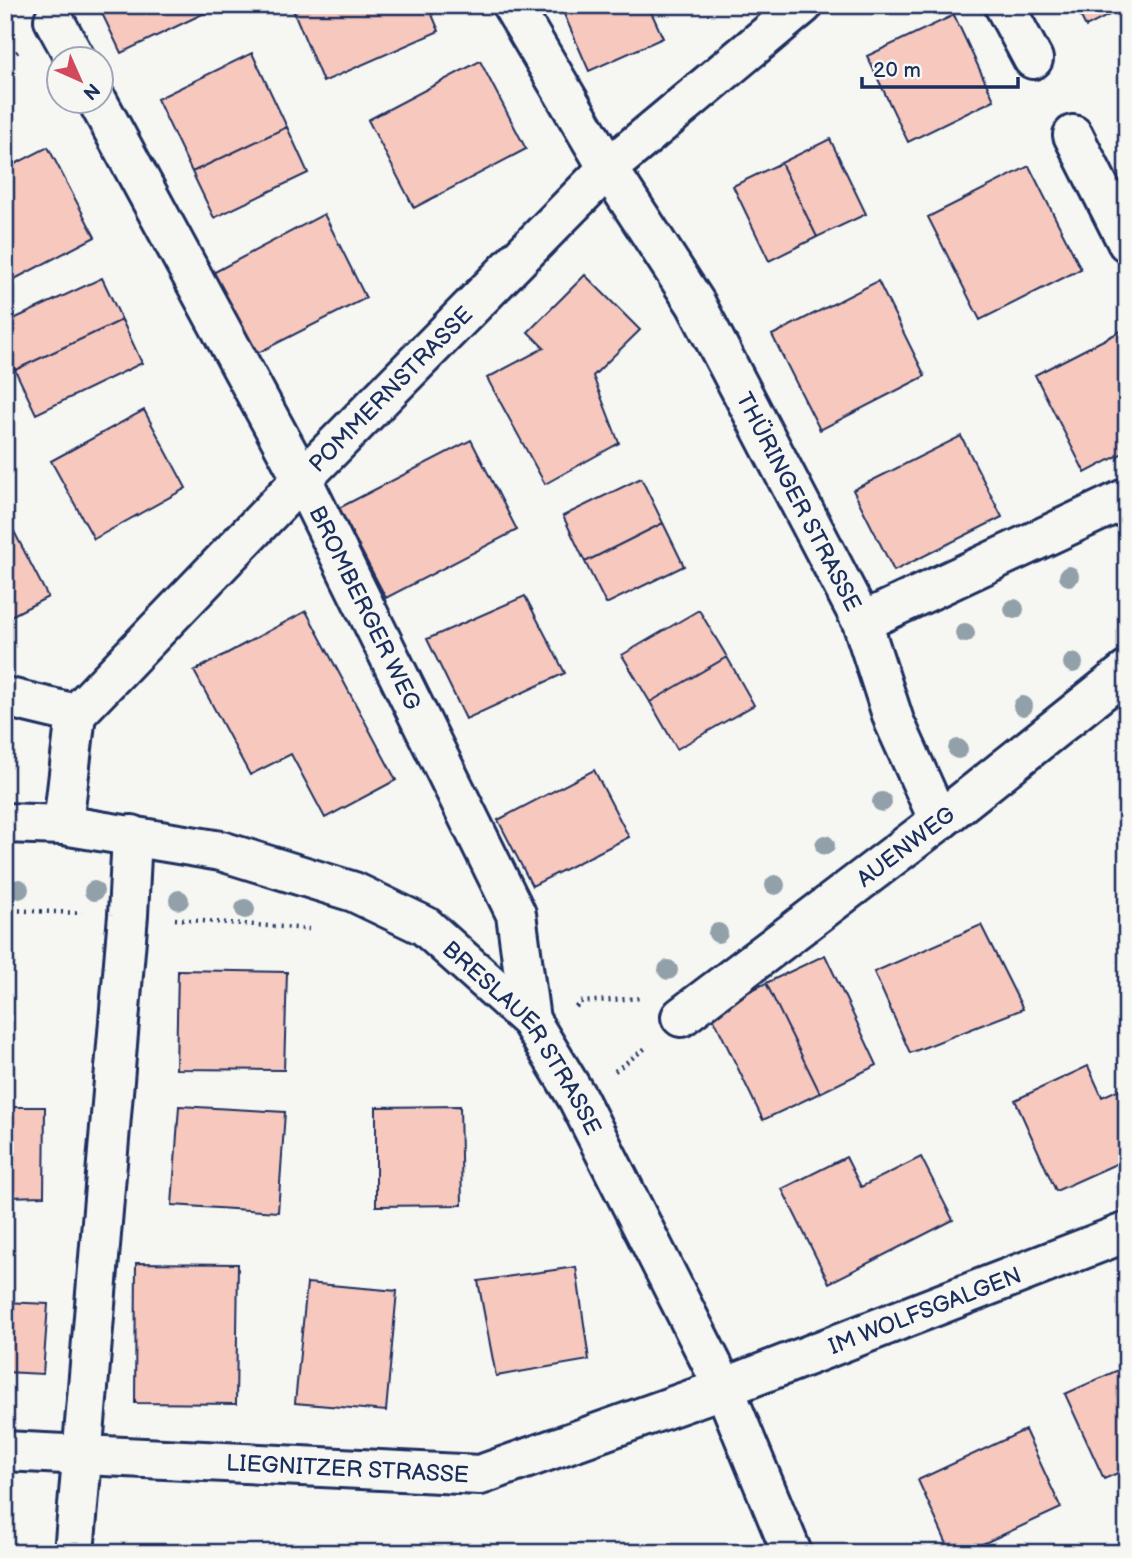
<svg xmlns="http://www.w3.org/2000/svg" width="1132" height="1558" viewBox="0 0 1132 1558" font-family="'Balsamiq Sans',sans-serif">
  <style>
    .building { fill: #f7c8be; stroke: #1b2f5e; stroke-width: 2 }
    .lines { fill: none; stroke-linecap: round; stroke-linejoin: round }
    .minor-casing { stroke: #1b2f5e; stroke-width: 44 }
    .path { stroke: #1b2f5e; stroke-width: 4.5; stroke-dasharray: 2 5; stroke-linecap: butt }
    .minor { stroke: #f6f6f2; stroke-width: 38 }
    .tree { fill: #91a0a9 }
    .labels { text-anchor: middle; stroke-width: 5; stroke-linejoin: round; paint-order: stroke }
    .street-label { font-size: 23px; fill: #1b2f5e; stroke: #f6f6f2 }
  </style>
  <rect width="100%" height="100%" fill="#f6f6f2"/>
  <filter id="ink" filterUnits="userSpaceOnUse"><feTurbulence type="fractalNoise" baseFrequency=".0143" numOctaves="2"/><feDisplacementMap in="SourceGraphic" scale="14" xChannelSelector="R" yChannelSelector="G"/><feConvolveMatrix kernelMatrix="1 2 1 2 8 2 1 2 1" color-interpolation-filters="sRGB"/></filter>
  <g filter="url(#ink)">
    <path class="building" d="M 98,5 L 217,5 L 217,7 L 121,53 Z
      M 291,5 L 428,5 L 439,31 L 323,82 Z
      M 560,5 L 648,5 L 663,38 L 589,71 Z
      M 1075,5 L 1127,5 L 1127,6 L 1086,27 Z
      M 954,15 L 994,100 L 908,142 L 867,56 Z
      M 252,53 L 287,127 L 192,172 L 157,99 Z
      M 480,61 L 526,149 L 414,208 L 368,120 Z
      M 287,127 L 308,173 L 214,218 L 192,172 Z
      M 830,139 L 866,214 L 817,237 L 781,163 Z
      M 48,147 L 95,237 L 5,284 L 5,169 Z
      M 781,163 L 817,237 L 769,261 L 733,186 Z
      M 1029,166 L 1081,269 L 980,320 L 928,217 Z
      M 324,214 L 366,298 L 248,358 L 211,274 Z
      M 585,275 L 640,330 L 593,376 L 619,443 L 545,484 L 487,378 L 544,348 L 528,332 Z
      M 102,278 L 122,320 L 15,370 L 5,349 L 5,323 Z
      M 878,281 L 925,376 L 820,430 L 772,335 Z
      M 122,320 L 142,363 L 36,414 L 15,370 Z
      M 1127,328 L 1127,451 L 1085,473 L 1035,375 Z
      M 144,410 L 186,488 L 94,539 L 51,461 Z
      M 961,436 L 1002,517 L 894,571 L 853,490 Z
      M 471,440 L 517,530 L 386,598 L 339,508 Z
      M 641,478 L 663,523 L 585,562 L 563,516 Z
      M 5,514 L 48,597 L 5,619 Z
      M 663,523 L 684,566 L 606,604 L 585,562 Z
      M 525,596 L 565,673 L 466,719 L 427,639 Z
      M 699,610 L 727,657 L 650,702 L 622,655 Z
      M 306,611 L 396,780 L 325,818 L 291,754 L 250,775 L 194,671 Z
      M 727,657 L 754,705 L 677,749 L 650,702 Z
      M 594,770 L 629,837 L 532,886 L 498,820 Z
      M 981,925 L 1023,1009 L 910,1053 L 874,972 Z
      M 825,955 L 877,1065 L 820,1093 L 766,983 Z
      M 178,970 L 287,972 L 284,1070 L 176,1069 Z
      M 766,983 L 820,1093 L 763,1120 L 710,1011 Z
      M 1088,1066 L 1102,1097 L 1124,1087 L 1127,1094 L 1127,1159 L 1056,1191 L 1015,1100 Z
      M 179,1106 L 285,1112 L 278,1212 L 172,1205 Z
      M 460,1106 L 462,1205 L 376,1206 L 376,1107 Z
      M 5,1107 L 45,1107 L 44,1196 L 5,1197 Z
      M 846,1157 L 861,1187 L 921,1157 L 953,1220 L 829,1283 L 782,1189 Z
      M 136,1263 L 238,1264 L 236,1404 L 135,1403 Z
      M 576,1267 L 589,1360 L 496,1376 L 478,1281 Z
      M 307,1283 L 397,1291 L 386,1411 L 295,1403 Z
      M 5,1302 L 48,1304 L 43,1374 L 5,1372 Z
      M 1127,1366 L 1127,1469 L 1104,1479 L 1065,1394 Z
      M 1025,1430 L 1061,1508 L 963,1553 L 951,1553 L 918,1480 Z
      M 97,1550 L 193,1553 L 97,1553 Z"/>
    <g class="lines">
      <g class="minor-casing">
        <g id="minor">
          <path id="s1" d="M 512,5 L 608,168 L 696,304 L 862,622 L 1127,498"/>
          <path d="M 1004,5 L 1033,59"/>
          <path d="M 54,20 L 76,60"/>
          <path id="s2" d="M 98,102 L 302,479 L 516,914 L 530,1020"/>
          <path d="M 1073,135 L 1127,242"/>
          <path d="M 862,622 L 894,721 L 939,821"/>
          <path d="M 5,697 L 76,714"/>
          <path id="s3" d="M 5,823 L 63,825 L 221,851 L 354,892 L 425,926 L 530,1020 L 578,1099 L 724,1388 L 792,1553"/>
          <path id="s4" d="M 63,825 L 76,714 L 302,479 L 608,168 L 803,5"/>
          <path id="s5" d="M 681,1017 L 939,821 L 1127,671"/>
          <path id="s6" d="M 5,1451 L 480,1475 L 724,1388 L 1127,1232"/>
          <path d="M 74,1553 L 128,915 L 132,835"/>
        </g>
      </g>
      <path class="path" d="M 5,61 L 20,50
        M 5,910 L 82,913
        M 175,919 L 309,929
        M 576,1007 L 580,1002 L 642,998
        M 615,1071 L 647,1047"/>
      <use href="#minor" class="minor"/>
    </g>
    <g class="tree">
      <circle cx="1069" cy="576" r="10"/>
      <circle cx="1014" cy="609" r="10"/>
      <circle cx="965" cy="633" r="10"/>
      <circle cx="1073" cy="663" r="10"/>
      <circle cx="1023" cy="706" r="10"/>
      <circle cx="958" cy="749" r="10"/>
      <circle cx="882" cy="802" r="10"/>
      <circle cx="825" cy="845" r="10"/>
      <circle cx="775" cy="885" r="10"/>
      <circle cx="19" cy="889" r="10"/>
      <circle cx="94" cy="891" r="10"/>
      <circle cx="179" cy="900" r="10"/>
      <circle cx="245" cy="909" r="10"/>
      <circle cx="718" cy="933" r="10"/>
      <circle cx="668" cy="970" r="10"/>
    </g>
  </g>
  <g class="labels">
    <g class="street-label">
      <text dy="8" stroke="none"><textPath href="#s4" startOffset="564">POMMERNSTRASSE</textPath></text>
      <text dy="8" stroke="none"><textPath href="#s1" startOffset="574">THÜRINGER STRASSE</textPath></text>
      <text dy="8" stroke="none"><textPath href="#s2" startOffset="572">BROMBERGER WEG</textPath></text>
      <text dy="8" stroke="none"><textPath href="#s5" startOffset="282">AUENWEG</textPath></text>
      <text dy="8" stroke="none"><textPath href="#s3" startOffset="586">BRESLAUER STRASSE</textPath></text>
      <text dy="8" stroke="none"><textPath href="#s6" startOffset="950">IM WOLFSGALGEN</textPath></text>
      <text dy="8" stroke="none"><textPath href="#s6" startOffset="343">LIEGNITZER STRASSE</textPath></text>
    </g>
  </g>
  <rect width="1132" height="1558" fill="none" stroke="#f6f6f2" stroke-width="28"/>
  <rect x="14" y="14" width="1104" height="1530" fill="none" stroke="#1b2f5e" stroke-width="2.5" filter="url(#ink)"/>
  <g transform="translate(80 80) rotate(135)"><circle r="33" fill="#f6f6f2" stroke="#9ea6b7" stroke-width="2"/>
  <path d="M0-5L12 26L0 18L-12 26Z" fill="#d1495b"/>
  <text y="-10" font-size="19" font-weight="bold" text-anchor="middle" fill="#1b2f5e">N</text>
  </g>
  <path d="M862 77v10h156v-10" fill="none" stroke="#1b2f5e" stroke-width="3.5"/>
  <text x="873" y="77" font-size="21" fill="#1b2f5e" stroke="#f6f6f2" stroke-width="5" paint-order="stroke">20 m</text>
</svg>
